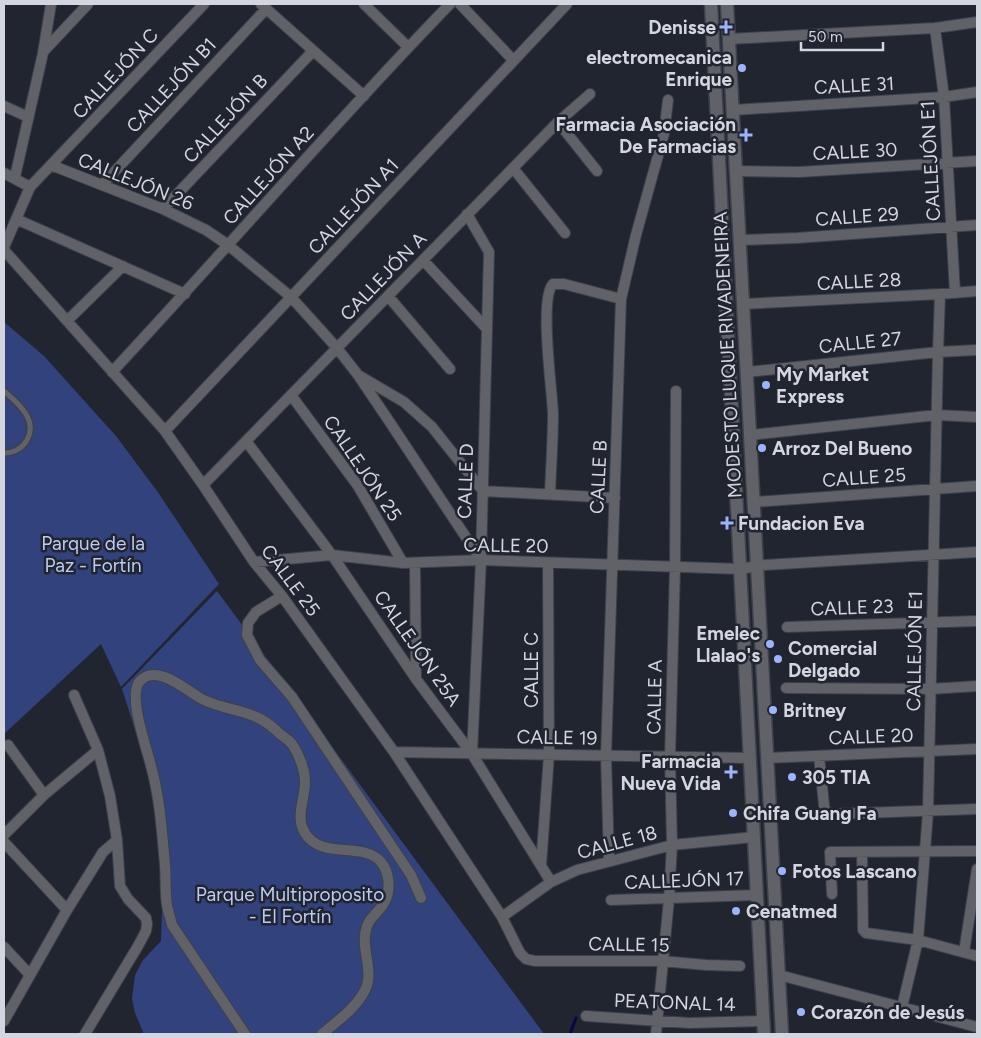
<svg xmlns="http://www.w3.org/2000/svg" width="981" height="1038" viewBox="0 0 981 1038" font-family="Figtree,sans-serif">
  <style>
    .green { fill: #32427d }
    .lines { fill: none; stroke-linecap: round; stroke-linejoin: round }
    .stream { stroke: #070646; stroke-width: 3 }
    .service-casing { stroke: #3d414c; stroke-width: 8 }
    .minor-casing { stroke: #3d414c; stroke-width: 12 }
    .tertiary-casing { stroke: #3d414c; stroke-width: 15 }
    .service { stroke: #606268; stroke-width: 5 }
    .minor { stroke: #606268; stroke-width: 10 }
    .tertiary { stroke: #606268; stroke-width: 12 }
    .poi-dot { fill: #9db4fd; stroke: #212530; stroke-width: 2 }
    .labels { text-anchor: middle; stroke-width: 5; stroke-linejoin: round; paint-order: stroke }
    .poi-label { font-size: 19px; font-weight: bold; fill: #d3d6de; stroke: #212530; text-anchor: start }
    .street-label { font-size: 19px; fill: #d3d6de; stroke: #212530 }
    .park-label { font-size: 19px; fill: #bdcbf2; stroke: #212530 }
  </style>
  <rect width="100%" height="100%" fill="#212530"/>
  <path class="green" d="M 4,322 L 44,356 L 116,436 L 157,491 L 219,584 L 121,687 L 101,644 L 4,734 Z
    M 217,591 L 544,1034 L 144,1034 L 135,1013 L 132,999 L 135,975 L 143,960 L 161,941 L 163,879 L 153,786 L 122,689 Z"/>
  <g class="lines">
    <path class="stream" d="M 570,1034 L 576,1018"/>
    <g class="service-casing">
      <path id="service" d="M 4,391 C 11,397 21,406 26,414 C 37,433 24,453 4,453"/>
    </g>
    <g class="minor-casing">
      <path id="minor" d="M 261,4 L 364,96
        M 364,4 L 408,47
        M 460,4 L 513,60
        M 935,28 L 944,97 L 955,293
        M 729,39 L 935,28 L 977,22
        M 43,52 L 88,4
        M 4,106 L 28,117
        M 733,110 L 944,97 L 977,92
        M 558,122 L 597,171
        M 51,165 L 163,209 L 206,230 L 228,245 L 291,297 L 337,348 L 358,375 L 404,402 L 432,427 L 483,491 L 615,498
        M 513,168 L 565,233
        M 736,171 L 799,172 L 977,161
        M 4,173 L 30,187
        M 15,177 L 43,53 L 51,4
        M 102,185 L 266,9
        M 163,209 L 313,51
        M 467,214 L 489,252 L 481,560 L 472,754
        M 16,219 L 185,294
        M 740,240 L 797,238 L 977,225
        M 4,247 L 30,187 L 204,4
        M 4,250 L 165,431 L 203,485 L 254,562 L 282,596 L 394,752 L 502,917 L 520,953 L 526,959 L 535,961 L 662,961 L 706,965 L 740,966
        M 423,260 L 487,329
        M 388,296 L 450,369
        M 743,304 L 940,294 L 977,291
        M 67,321 L 123,266
        M 112,372 C 226,250 334,123 450,4
        M 747,372 L 938,352 L 977,350
        M 360,378 L 391,424 L 481,560
        M 291,395 L 358,486 L 403,563
        M 165,431 L 567,4
        M 750,435 L 937,415 L 977,417
        M 246,441 L 332,555 L 416,679 L 472,754 L 551,882
        M 203,485 L 558,122 L 590,94
        M 550,494 C 551,467 553,440 553,413 C 552,389 539,298 553,284 L 564,284 L 621,299
        M 754,502 L 977,486
        M 254,562 L 332,555 L 403,563 L 481,560 L 740,569 L 757,566
        M 415,563 L 416,679
        M 765,565 L 977,552
        M 282,596 L 256,612 L 248,623 L 247,635 L 260,660 L 292,697 L 411,875 L 421,898
        M 787,627 L 977,621
        M 786,688 L 931,689 L 977,686
        M 74,695 L 98,750 L 110,796 L 117,840 L 120,886 L 128,899 L 146,918 L 147,924 L 146,931 L 138,946 L 85,1034
        M 8,745 L 44,795
        M 394,752 L 750,758
        M 819,756 L 824,805 C 825,811 826,813 833,814 L 977,809
        M 767,758 L 977,749
        M 4,835 L 44,795 L 98,750
        M 4,842 L 67,910
        M 862,852 L 863,930 L 866,933 L 918,940 L 977,956
        M 609,861 L 606,756 L 621,299 L 636,235 L 664,134 L 668,100
        M 541,866 L 549,755 L 548,563
        M 832,894 L 830,852 L 977,851
        M 611,900 L 757,895
        M 502,917 L 551,882 L 577,870 L 672,845 L 754,837
        M 4,947 L 30,975
        M 964,952 L 977,869
        M 779,975 L 977,1027
        M 902,1007 L 918,940 L 928,812 L 938,352 L 940,294
        M 586,1016 L 689,1023 L 763,1021
        M 4,1021 L 67,910 L 103,852 L 117,840
        M 245,1034 L 172,925 C 171,919 168,912 167,905 C 165,892 166,879 165,865 C 162,832 160,798 151,766 C 147,748 127,695 140,681 C 156,663 186,690 200,698 C 217,708 236,708 254,716 C 264,720 272,726 280,734 C 284,737 289,740 292,744 C 299,754 305,770 305,782 C 305,799 295,817 305,833 C 321,860 363,841 381,862 C 390,873 391,891 384,903 C 380,911 370,917 367,926 C 359,948 376,972 364,992 C 354,1010 337,1021 322,1034
        M 656,1034 L 669,899 L 672,845 L 670,757 L 675,567 L 676,391"/>
    </g>
    <g class="tertiary-casing">
      <path id="tertiary" d="M 711,4 L 764,1034
        M 727,4 L 782,1034"/>
    </g>
    <use href="#service" class="service"/>
    <use href="#minor" class="minor"/>
    <use href="#tertiary" class="tertiary"/>
  </g>
  <g class="poi-dot">
    <path d="M723.5 19.5h5v5h5v5h-5v5h-5v-5h-5v-5h5z"/>
    <circle cx="742" cy="68" r="5"/>
    <path d="M743.5 127.5h5v5h5v5h-5v5h-5v-5h-5v-5h5z"/>
    <circle cx="766" cy="385" r="5"/>
    <circle cx="762" cy="448" r="5"/>
    <path d="M724.5 515.5h5v5h5v5h-5v5h-5v-5h-5v-5h5z"/>
    <circle cx="770" cy="644" r="5"/>
    <circle cx="778" cy="659" r="5"/>
    <circle cx="773" cy="710" r="5"/>
    <path d="M728.5 764.5h5v5h5v5h-5v5h-5v-5h-5v-5h5z"/>
    <circle cx="792" cy="777" r="5"/>
    <circle cx="733" cy="813" r="5"/>
    <circle cx="782" cy="871" r="5"/>
    <circle cx="736" cy="911" r="5"/>
    <circle cx="801" cy="1012" r="5"/>
  </g>
  <g class="labels">
    <g class="poi-label">
      <text x="716" y="34" text-anchor="end">Denisse</text>
      <text x="732" y="64" text-anchor="end">electromecanica<tspan x="732" dy="22">Enrique</tspan></text>
      <text x="736" y="131" text-anchor="end">Farmacia Asociación<tspan x="736" dy="22">De Farmacias</tspan></text>
      <text x="776" y="381">My Market<tspan x="776" dy="22">Express</tspan></text>
      <text x="772" y="455">Arroz Del Bueno</text>
      <text x="738" y="530">Fundacion Eva</text>
      <text x="760" y="640" text-anchor="end">Emelec<tspan x="760" dy="22">Llalao's</tspan></text>
      <text x="788" y="655">Comercial<tspan x="788" dy="22">Delgado</tspan></text>
      <text x="783" y="717">Britney</text>
      <text x="721" y="768" text-anchor="end">Farmacia<tspan x="721" dy="22">Nueva Vida</tspan></text>
      <text x="802" y="784">305 TIA</text>
      <text x="743" y="820">Chifa Guang Fa</text>
      <text x="792" y="878">Fotos Lascano</text>
      <text x="746" y="918">Cenatmed</text>
      <text x="811" y="1019">Corazón de Jesús</text>
    </g>
    <g class="street-label">
      <text transform="translate(115 73) rotate(-47)" y="7">CALLEJÓN C</text>
      <text transform="translate(171 85) rotate(-47)" y="7">CALLEJÓN B1</text>
      <text transform="translate(854 85) rotate(-3)" y="7">CALLE 31</text>
      <text transform="translate(225 118) rotate(-47)" y="7">CALLEJÓN B</text>
      <text transform="translate(855 151) rotate(-3)" y="7">CALLE 30</text>
      <text transform="translate(930 161) rotate(-93)" y="7">CALLEJÓN E1</text>
      <text transform="translate(268 175) rotate(-48)" y="7">CALLEJÓN A2</text>
      <text transform="translate(136 181) rotate(22)" y="7">CALLEJÓN 26</text>
      <text transform="translate(353 206) rotate(-47)" y="7">CALLEJÓN A1</text>
      <text transform="translate(857 216) rotate(-4)" y="7">CALLE 29</text>
      <text transform="translate(383 276) rotate(-46)" y="7">CALLEJÓN A</text>
      <text transform="translate(859 281) rotate(-3)" y="7">CALLE 28</text>
      <text transform="translate(860 342) rotate(-6)" y="7">CALLE 27</text>
      <text transform="translate(727 355) rotate(-93)" y="7">MODESTO LUQUE RIVADENEIRA</text>
      <text transform="translate(363 468) rotate(56)" y="7">CALLEJÓN 25</text>
      <text transform="translate(598 477) rotate(-87)" y="7">CALLE B</text>
      <text transform="translate(864 477) rotate(-4)" y="7">CALLE 25</text>
      <text transform="translate(465 481) rotate(-88)" y="7">CALLE D</text>
      <text transform="translate(506 545) rotate(1)" y="7">CALLE 20</text>
      <text transform="translate(291 580) rotate(53)" y="7">CALLE 25</text>
      <text transform="translate(852 607) rotate(-2)" y="7">CALLE 23</text>
      <text transform="translate(418 648) rotate(55)" y="7">CALLEJÓN 25A</text>
      <text transform="translate(914 651) rotate(-89)" y="7">CALLEJÓN E1</text>
      <text transform="translate(531 670) rotate(-90)" y="7">CALLE C</text>
      <text transform="translate(654 697) rotate(-89)" y="7">CALLE A</text>
      <text transform="translate(871 736) rotate(-2)" y="7">CALLE 20</text>
      <text transform="translate(557 737) rotate(1)" y="7">CALLE 19</text>
      <text transform="translate(617 842) rotate(-15)" y="7">CALLE 18</text>
      <text transform="translate(684 880) rotate(-2)" y="7">CALLEJÓN 17</text>
      <text transform="translate(629 944) rotate(1)" y="7">CALLE 15</text>
      <text transform="translate(675 1002) rotate(2)" y="7">PEATONAL 14</text>
    </g>
    <g class="park-label">
      <text x="93" y="550">Parque de la<tspan x="93" dy="22">Paz - Fortín</tspan></text>
      <text x="290" y="901">Parque Multiproposito<tspan x="290" dy="22">- El Fortín</tspan></text>
    </g>
  </g>
  <rect width="981" height="1038" fill="none" stroke="#d3d6de" stroke-width="10"/>
  <path d="M801 42v8h82v-8" fill="none" stroke="#d3d6de" stroke-width="2.5"/>
  <text x="808" y="42" font-size="15" fill="#d3d6de" stroke="#212530" stroke-width="4" paint-order="stroke">50 m</text>
</svg>
